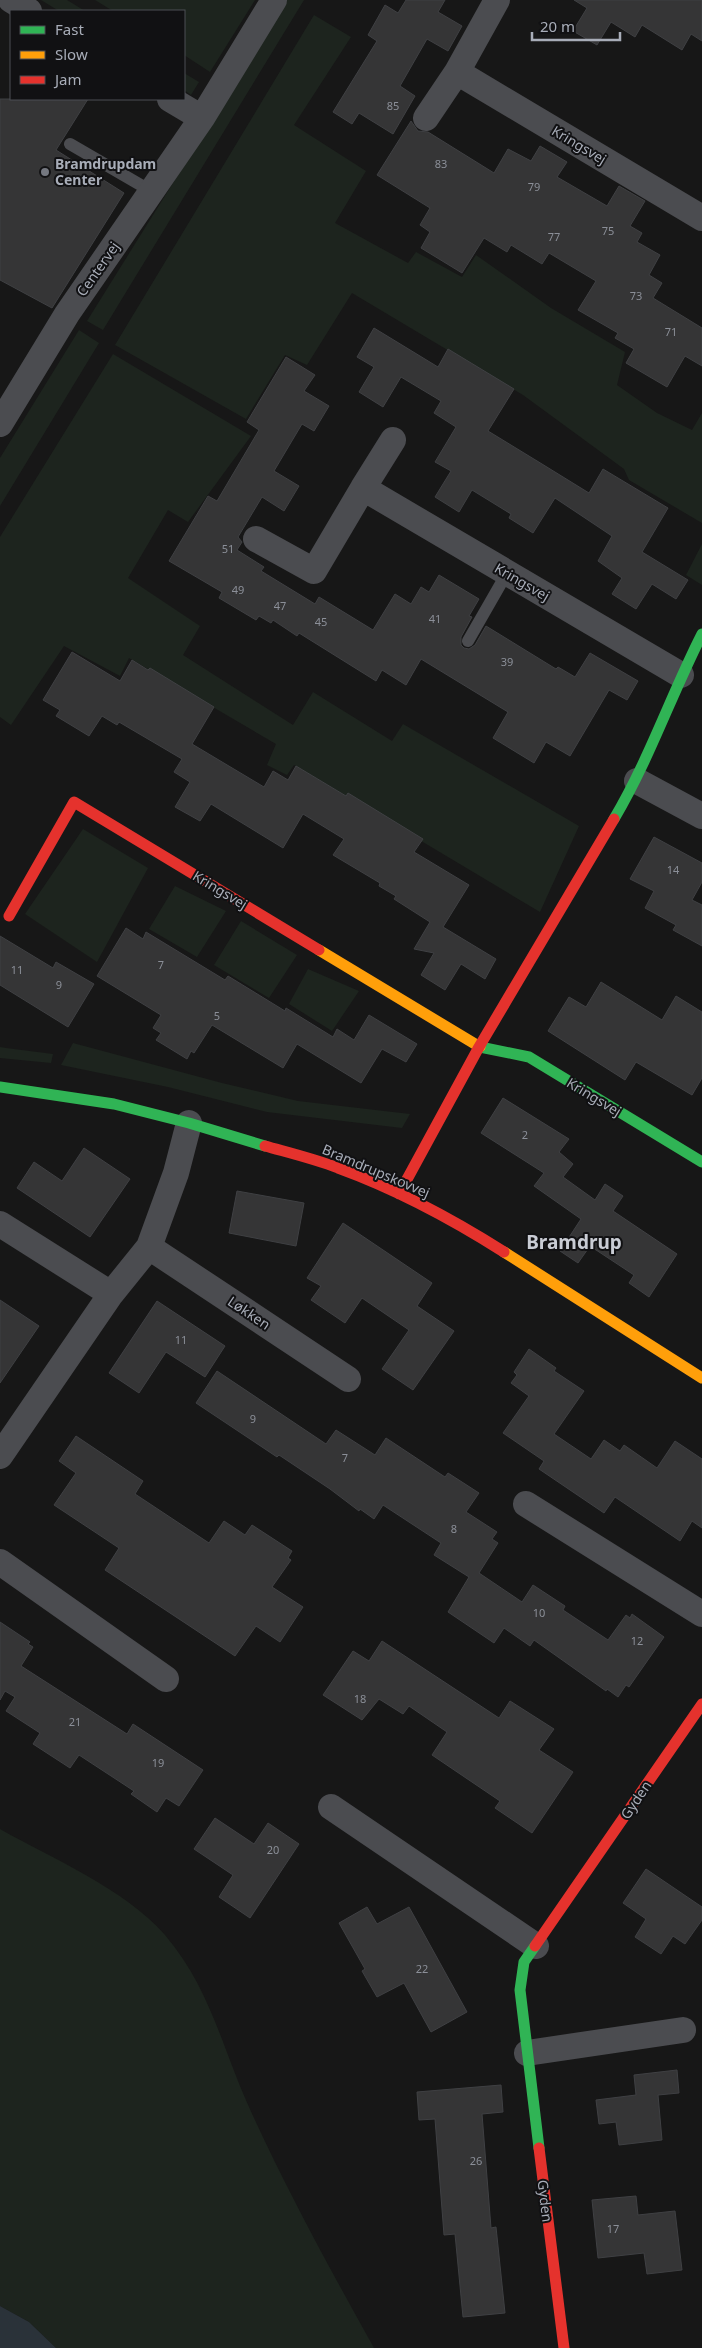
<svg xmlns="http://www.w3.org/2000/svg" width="702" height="2348" viewBox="0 0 702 2348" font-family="'Noto Sans',sans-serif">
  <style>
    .green { fill: #1d241e }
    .water { fill: #2a3239 }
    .building { fill: #353536; stroke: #3f4043 }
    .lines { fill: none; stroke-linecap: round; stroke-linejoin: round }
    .lane { stroke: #4b4c50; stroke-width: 12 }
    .street { stroke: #4b4c50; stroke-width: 26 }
    .fast { stroke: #30b455; stroke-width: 11 }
    .slow { stroke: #ff9f0a; stroke-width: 11 }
    .jam { stroke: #e5322d; stroke-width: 11 }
    .poi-dot { fill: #757880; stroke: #111113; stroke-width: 2 }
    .labels { text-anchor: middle; stroke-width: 4; stroke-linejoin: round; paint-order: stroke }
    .number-label { font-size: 11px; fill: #8b8f98 }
    .street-label { font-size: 14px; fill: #a8adb8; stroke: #111113 }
    .poi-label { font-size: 14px; font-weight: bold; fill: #a8adb8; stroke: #111113; text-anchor: start }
    .district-label { font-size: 19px; font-weight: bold; fill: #c9ccd4; stroke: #111113 }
  </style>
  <rect width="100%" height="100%" fill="#171717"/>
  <path class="green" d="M 41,0 L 67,0 L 85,11 L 59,11 Z
    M 95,0 L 255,0 L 210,72 L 184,55 L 184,11 L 113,11 Z
    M 287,0 L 304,0 L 103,330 L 87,321 Z
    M 314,15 L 351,37 L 294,125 L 366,171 L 335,223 L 408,263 L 416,252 L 462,277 L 476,255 L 551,308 L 625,352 L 617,385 L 657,413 L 692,430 L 702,413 L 702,523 L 629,480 L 624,469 L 523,395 L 352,293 L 307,365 L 285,355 L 246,419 L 115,345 Z
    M 184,73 L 199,82 L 191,95 L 184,90 Z
    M 79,330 L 99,343 L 0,506 L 0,458 Z
    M 113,354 L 251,436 L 188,522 L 168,510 L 128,578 L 200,626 L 183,655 L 293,725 L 313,692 L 392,741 L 403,724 L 579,826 L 540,912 L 294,765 L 287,775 L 267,765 L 276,744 L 129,658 L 120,676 L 64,646 L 11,725 L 0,717 L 0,537 Z
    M 702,544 L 702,585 L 686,575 Z
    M 83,829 L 148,868 L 97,962 L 25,914 Z
    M 175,886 L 226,911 L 197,957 L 149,929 Z
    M 241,921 L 297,955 L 269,998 L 214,965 Z
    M 308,969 L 359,991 L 332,1031 L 289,1004 Z
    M 73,1043 L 222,1083 L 298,1101 L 410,1114 L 402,1128 L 267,1112 L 168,1087 L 61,1065 Z
    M 0,1047 L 6,1048 L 53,1054 L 51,1063 L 0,1058 Z
    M 0,1829 C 53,1859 125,1889 165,1935 C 210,1988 221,2045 249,2107 C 286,2189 330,2269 374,2348 L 56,2348 L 29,2322 L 0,2306 Z"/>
  <path class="water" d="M 0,2306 L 29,2322 L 56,2348 L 0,2348 Z"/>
  <path class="building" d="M 406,0 L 445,0 L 438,12 L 462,26 L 448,51 L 427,39 L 400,86 L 415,96 L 393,134 L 359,113 L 352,124 L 333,112 L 377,41 L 368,35 L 385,5 L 398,13 Z
    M 574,0 L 702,0 L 702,41 L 691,34 L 682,50 L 642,25 L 635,37 L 611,22 L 597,45 L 573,31 L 587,8 Z
    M 0,99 L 88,99 L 56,150 L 124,193 L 52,308 L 0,280 Z
    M 411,121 L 418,131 L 428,132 L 494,173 L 508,149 L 531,161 L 540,146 L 567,162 L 557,177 L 607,206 L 619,186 L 645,201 L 630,226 L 642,233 L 637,242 L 660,255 L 649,275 L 662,283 L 653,298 L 702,328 L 702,366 L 685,356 L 667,387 L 626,363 L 634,349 L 615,338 L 618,333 L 578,310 L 596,281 L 549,253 L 542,264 L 511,245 L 507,252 L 484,238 L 462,273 L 421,248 L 430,232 L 420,225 L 430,208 L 377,175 Z
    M 374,328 L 438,367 L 448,349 L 514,389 L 488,431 L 542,464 L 589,493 L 603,469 L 668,508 L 642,552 L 688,580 L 676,599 L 652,584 L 636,609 L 612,594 L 622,578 L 598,561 L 612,536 L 555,498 L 533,533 L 509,518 L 511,514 L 472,490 L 459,512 L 435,497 L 451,471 L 435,462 L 456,427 L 434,413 L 441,401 L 401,377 L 383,407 L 359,392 L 374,367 L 357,357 Z
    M 286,357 L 315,375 L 304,391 L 329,406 L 314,431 L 302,424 L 274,471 L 299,486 L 284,511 L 262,497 L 238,537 L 242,542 L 237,550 L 264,567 L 261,571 L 315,604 L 319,597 L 373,630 L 395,594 L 411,604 L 421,587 L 429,592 L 439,575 L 479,599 L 469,616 L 472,617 L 461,637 L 461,645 L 464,648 L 469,649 L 475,645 L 486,626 L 556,669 L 558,667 L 575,677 L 590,653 L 638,681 L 627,700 L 609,690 L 570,756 L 546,742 L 534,763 L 493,738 L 508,712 L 421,659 L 406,685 L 382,670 L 376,681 L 299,633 L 297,636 L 273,620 L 271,623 L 259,616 L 256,620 L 219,598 L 222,592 L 169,561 L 208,496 L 217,501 L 259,430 L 247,422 Z
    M 72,652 L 120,681 L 132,660 L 148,670 L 150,668 L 214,707 L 192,744 L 264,787 L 273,771 L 288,780 L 296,766 L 346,796 L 348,793 L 423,839 L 414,852 L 469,885 L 443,927 L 496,959 L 485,979 L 461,964 L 445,990 L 421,975 L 434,953 L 414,949 L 430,922 L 394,899 L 396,896 L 379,886 L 380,883 L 333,855 L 344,839 L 303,814 L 283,848 L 211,804 L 200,821 L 175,807 L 190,782 L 174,772 L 182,759 L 119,722 L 117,725 L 102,716 L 89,736 L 56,716 L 60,710 L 43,700 Z
    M 654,837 L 702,863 L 702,882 L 692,900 L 702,905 L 702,946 L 673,930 L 676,925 L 645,908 L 654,891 L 630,879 Z
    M 126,928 L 143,939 L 146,932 L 225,980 L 228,976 L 285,1011 L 286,1008 L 333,1037 L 337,1029 L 354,1040 L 369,1015 L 417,1044 L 406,1062 L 382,1049 L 361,1083 L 297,1044 L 283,1068 L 212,1025 L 194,1053 L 191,1051 L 187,1059 L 156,1040 L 161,1033 L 153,1028 L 161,1015 L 97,976 Z
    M 0,936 L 53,968 L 56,962 L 94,984 L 68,1027 L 0,985 Z
    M 601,982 L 662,1020 L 676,996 L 702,1012 L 702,1078 L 692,1095 L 636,1062 L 625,1080 L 548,1031 L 569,997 L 586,1007 Z
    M 503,1098 L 569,1139 L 559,1152 L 573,1164 L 563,1177 L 595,1200 L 605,1184 L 623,1196 L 613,1211 L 677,1254 L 649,1297 L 629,1283 L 634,1275 L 590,1246 L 578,1263 L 560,1251 L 581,1219 L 534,1186 L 544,1173 L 481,1133 Z
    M 84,1148 L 130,1179 L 90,1237 L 17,1188 L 34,1162 L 62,1181 Z
    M 237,1191 L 304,1203 L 296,1246 L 229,1233 Z
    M 343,1223 L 432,1283 L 417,1306 L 454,1331 L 413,1390 L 382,1369 L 409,1330 L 362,1298 L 345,1323 L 311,1300 L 321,1286 L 307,1278 Z
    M 0,1300 L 39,1326 L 0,1383 Z
    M 157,1301 L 225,1346 L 205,1377 L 166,1352 L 139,1393 L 109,1373 Z
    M 529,1349 L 556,1368 L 554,1371 L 584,1391 L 554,1434 L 591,1459 L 604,1440 L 620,1451 L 624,1445 L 657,1468 L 675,1441 L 702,1459 L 702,1528 L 692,1521 L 680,1541 L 615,1497 L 604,1513 L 539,1469 L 544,1461 L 503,1433 L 529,1396 L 511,1383 L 517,1375 L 514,1372 Z
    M 217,1371 L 326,1444 L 336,1430 L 375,1455 L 386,1438 L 445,1477 L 448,1473 L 479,1493 L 466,1512 L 497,1532 L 492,1539 L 498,1543 L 479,1573 L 522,1602 L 533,1585 L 565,1606 L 563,1610 L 608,1640 L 626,1615 L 630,1618 L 632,1614 L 664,1637 L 629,1687 L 626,1685 L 618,1697 L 607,1689 L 606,1691 L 534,1640 L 530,1646 L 504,1628 L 494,1643 L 448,1612 L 469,1577 L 434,1555 L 441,1543 L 383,1505 L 374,1519 L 360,1509 L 359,1511 L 330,1489 L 279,1455 L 277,1457 L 196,1403 Z
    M 76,1436 L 143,1481 L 135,1494 L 209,1543 L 224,1521 L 245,1535 L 252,1525 L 292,1551 L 288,1558 L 291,1560 L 272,1587 L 303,1607 L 280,1642 L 256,1626 L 235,1656 L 105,1570 L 119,1548 L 54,1505 L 76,1473 L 59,1461 Z
    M 0,1622 L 30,1642 L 28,1644 L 33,1647 L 21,1666 L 127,1734 L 133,1724 L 203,1770 L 179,1806 L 166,1798 L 157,1812 L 131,1794 L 134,1791 L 79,1755 L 70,1768 L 33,1744 L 40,1733 L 6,1711 L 15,1697 L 5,1691 L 0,1700 Z
    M 382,1641 L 499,1718 L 510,1701 L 554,1729 L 539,1750 L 573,1772 L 532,1833 L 495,1808 L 500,1801 L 432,1755 L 447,1732 L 409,1706 L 403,1714 L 379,1699 L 362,1720 L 323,1695 L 353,1651 L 369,1661 Z
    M 215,1818 L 254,1844 L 268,1823 L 299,1844 L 250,1918 L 219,1897 L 233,1875 L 194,1849 Z
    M 646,1869 L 702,1907 L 702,1920 L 685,1944 L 673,1936 L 661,1954 L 635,1937 L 646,1919 L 623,1903 Z
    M 367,1907 L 377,1924 L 409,1907 L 467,2012 L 431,2032 L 404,1983 L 377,1997 L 362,1971 L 365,1969 L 339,1923 Z
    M 677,2070 L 679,2093 L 658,2095 L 662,2140 L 619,2145 L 616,2122 L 599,2124 L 596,2100 L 636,2095 L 634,2075 Z
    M 501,2085 L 503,2112 L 482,2114 L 491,2228 L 496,2227 L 505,2313 L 463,2317 L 455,2234 L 444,2235 L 435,2119 L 419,2120 L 417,2092 Z
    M 636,2196 L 638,2215 L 675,2211 L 682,2270 L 647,2274 L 644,2253 L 598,2258 L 592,2200 Z"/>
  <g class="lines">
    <path class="lane" d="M 70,144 L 151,191
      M 468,641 L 507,573"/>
    <path class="street" d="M 11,0 L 29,11
      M 497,0 L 457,72 L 702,218
      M 202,118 L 274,0
      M 426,118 L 457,72
      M 0,424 L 67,314 L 202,118 L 170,99
      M 363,488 L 393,440
      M 256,539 L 314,571 L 363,488 L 681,675
      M 637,781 L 702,816
      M 0,1224 L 111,1294
      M 149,1247 L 348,1379
      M 0,1456 L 111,1294 L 149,1247 L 176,1173 L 189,1123
      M 526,1504 L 702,1614
      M 0,1562 L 166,1679
      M 331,1807 L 536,1946
      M 527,2053 L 683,2030"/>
    <path class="fast" d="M 614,819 C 649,760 671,695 702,634
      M 480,1047 L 529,1057 L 702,1162
      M 0,1087 L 114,1104 L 189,1123 L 265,1146
      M 535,1946 L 524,1962 L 520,1990 L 539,2148"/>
    <path class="slow" d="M 319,950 L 480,1047
      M 504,1252 L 702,1378"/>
    <path class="jam" d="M 9,916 L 74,802 L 319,950
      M 265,1146 C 290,1153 315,1159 338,1168 C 396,1189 452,1219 504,1252
      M 399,1194 L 479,1047 L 614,819
      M 535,1946 L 702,1704
      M 539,2148 L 564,2348"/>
  </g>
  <circle class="poi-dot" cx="45" cy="172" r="5"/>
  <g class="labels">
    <g class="number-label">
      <text x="393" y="110">85</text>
      <text x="441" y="168">83</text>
      <text x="534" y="191">79</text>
      <text x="608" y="235">75</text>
      <text x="554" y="241">77</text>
      <text x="636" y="300">73</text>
      <text x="671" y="336">71</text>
      <text x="228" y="553">51</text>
      <text x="238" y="594">49</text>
      <text x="280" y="610">47</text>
      <text x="435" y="623">41</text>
      <text x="321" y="626">45</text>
      <text x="507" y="666">39</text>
      <text x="673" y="874">14</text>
      <text x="161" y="969">7</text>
      <text x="17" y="974">11</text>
      <text x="59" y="989">9</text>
      <text x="217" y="1020">5</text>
      <text x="525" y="1139">2</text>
      <text x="181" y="1344">11</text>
      <text x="253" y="1423">9</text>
      <text x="345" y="1462">7</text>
      <text x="454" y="1533">8</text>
      <text x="539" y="1617">10</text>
      <text x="637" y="1645">12</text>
      <text x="360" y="1703">18</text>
      <text x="75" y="1726">21</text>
      <text x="158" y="1767">19</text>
      <text x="273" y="1854">20</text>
      <text x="422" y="1973">22</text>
      <text x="476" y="2165">26</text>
      <text x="613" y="2233">17</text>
    </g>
    <g class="street-label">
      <text transform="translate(579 145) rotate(31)" y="5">Kringsvej</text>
      <text transform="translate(98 269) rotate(-55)" y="5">Centervej</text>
      <text transform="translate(522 582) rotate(30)" y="5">Kringsvej</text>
      <text transform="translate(220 890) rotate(31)" y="5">Kringsvej</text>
      <text transform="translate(594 1097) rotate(31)" y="5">Kringsvej</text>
      <text transform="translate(376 1171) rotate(23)" y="5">Bramdrupskovvej</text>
      <text transform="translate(249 1313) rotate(34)" y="5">Løkken</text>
      <text transform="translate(636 1800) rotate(-56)" y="5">Gyden</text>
      <text transform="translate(545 2201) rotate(83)" y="5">Gyden</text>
    </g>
    <g class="poi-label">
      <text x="55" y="169">Bramdrupdam<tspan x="55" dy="16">Center</tspan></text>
    </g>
    <g class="district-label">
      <text x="574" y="1249">Bramdrup</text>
    </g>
  </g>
  <rect x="10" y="10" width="175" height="90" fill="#111113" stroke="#4d4f55"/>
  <rect x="20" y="26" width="25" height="8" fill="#30b455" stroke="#4d4f55"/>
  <text x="55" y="35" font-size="15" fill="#a8adb8">Fast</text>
  <rect x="20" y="51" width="25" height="8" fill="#ff9f0a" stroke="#4d4f55"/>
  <text x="55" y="60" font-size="15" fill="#a8adb8">Slow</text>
  <rect x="20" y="76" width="25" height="8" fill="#e5322d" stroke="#4d4f55"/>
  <text x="55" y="85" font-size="15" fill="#a8adb8">Jam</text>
  <path d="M532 32v8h88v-8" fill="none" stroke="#a8adb8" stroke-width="2.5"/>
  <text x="540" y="32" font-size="15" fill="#a8adb8" stroke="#111113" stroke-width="4" paint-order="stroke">20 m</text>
</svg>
